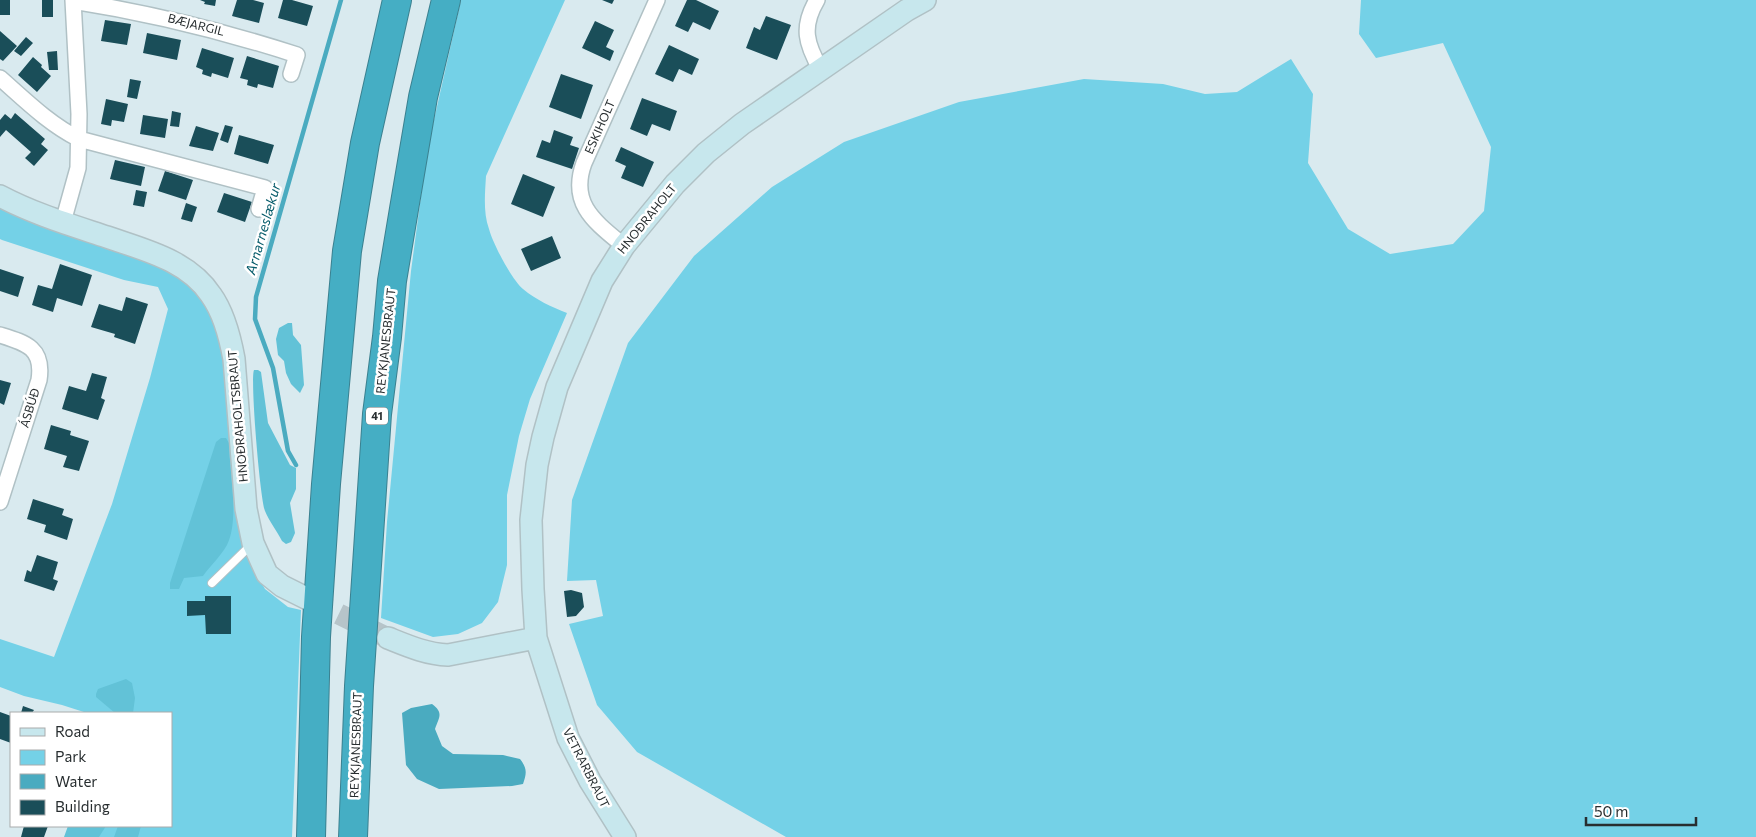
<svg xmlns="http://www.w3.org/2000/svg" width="1756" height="837" viewBox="0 0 1756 837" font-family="Commissioner,sans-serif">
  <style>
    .green { fill: #74d1e7 }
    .forest { fill: #62c2d7 }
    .water { fill: #4aabc0 }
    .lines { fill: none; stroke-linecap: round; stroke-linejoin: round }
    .stream { stroke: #4aabc0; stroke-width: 4.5 }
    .building { fill: #1a4e59 }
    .secondary-tunnel { stroke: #b6c4c9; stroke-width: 21; stroke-dasharray: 21 11; stroke-linecap: butt }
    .lane-casing { stroke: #b0c1c5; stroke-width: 10 }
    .street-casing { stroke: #b0c1c5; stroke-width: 18 }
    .secondary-casing { stroke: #b0c1c5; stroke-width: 24 }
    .highway-casing { stroke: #3b8190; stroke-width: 30 }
    .lane { stroke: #fff; stroke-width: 8 }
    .street { stroke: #fff; stroke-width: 15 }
    .secondary { stroke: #c7e7ed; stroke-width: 21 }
    .highway { stroke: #45aec4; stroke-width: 28 }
    .labels { text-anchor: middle; stroke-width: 5; stroke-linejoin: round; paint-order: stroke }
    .shield { fill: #fff; stroke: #686d6e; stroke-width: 1 }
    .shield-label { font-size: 11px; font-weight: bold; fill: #282e30 }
    .street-label { font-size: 12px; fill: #282e30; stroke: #fff }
    .water-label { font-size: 14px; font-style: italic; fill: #065c6b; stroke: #fff }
  </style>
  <rect width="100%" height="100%" fill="#d9eaef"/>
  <path class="green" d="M 461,0 L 565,0 L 486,176 C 485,193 483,213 489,229 C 493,244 512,280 523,289 C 536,300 552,307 567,313 L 530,399 L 519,436 L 507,495 L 507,565 L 498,602 L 482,623 L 458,634 L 433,637 L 381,618 L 387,522 L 411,271 L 427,151 Z
    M 1361,0 L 1756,0 L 1756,837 L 786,837 L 637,752 L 597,705 L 569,624 L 603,616 L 596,580 L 567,581 L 572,500 L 628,343 L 694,256 L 772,187 L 844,142 L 959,102 L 1084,79 L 1163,84 L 1205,94 L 1237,92 L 1291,59 L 1313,94 L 1308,163 L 1348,229 L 1390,254 L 1453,244 L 1484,211 L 1491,147 L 1443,43 L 1376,58 L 1359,34 Z
    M 0,203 L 146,257 L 190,279 L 216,324 L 225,370 L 241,527 L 251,565 L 265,589 L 288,607 L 301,610 L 292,837 L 86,837 L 90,826 L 171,826 L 171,713 L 87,713 L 62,705 L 24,696 L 0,687 L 0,639 L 54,657 L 112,504 L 150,378 L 168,309 L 158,287 L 124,280 L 2,240 L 0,239 Z"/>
  <path class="forest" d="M 288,323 L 292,323 L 293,335 L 301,345 L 304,385 L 300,393 L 291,384 L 286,373 L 284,361 L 278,355 L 276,339 L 279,328 Z
    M 254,370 L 258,370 L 261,372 L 268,423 L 290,465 L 296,468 L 296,489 L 290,503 L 295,533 L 291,542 L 286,544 L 282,541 C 277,531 269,521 265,511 C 260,499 250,379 254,370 Z
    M 221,438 L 226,438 L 229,443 C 229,471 240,519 227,545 C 221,556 210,566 203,576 L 184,578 L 179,589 L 170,589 L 170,583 L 216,442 Z
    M 126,679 L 132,683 L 135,698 L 133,713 L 115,713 L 96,697 L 96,694 L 98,689 Z
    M 68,826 L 106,826 L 99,837 L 64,837 Z
    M 118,826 L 141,826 L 138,837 L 114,837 Z"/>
  <path class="water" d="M 432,704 C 444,713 439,717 435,729 L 442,746 L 453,754 L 503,755 L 520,759 C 527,768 527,773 523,784 L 512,786 L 439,789 L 417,779 L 406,765 L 402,713 L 411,708 Z"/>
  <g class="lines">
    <path class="stream" d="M 296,465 L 288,451 L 273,368 L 255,319 L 256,297 L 341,0"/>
  </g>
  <path class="building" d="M 0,0 L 10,0 L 10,15 L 0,15 Z
    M 42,0 L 53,0 L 53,17 L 42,17 Z
    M 200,0 L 216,0 L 215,6 L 204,4 L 205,2 Z
    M 237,0 L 253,0 L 264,3 L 259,23 L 232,16 Z
    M 283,0 L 292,0 L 313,6 L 307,26 L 278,18 Z
    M 602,0 L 614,0 L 612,4 Z
    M 687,0 L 696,0 L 719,11 L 710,30 L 693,22 L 688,32 L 675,26 Z
    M 766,16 L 791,25 L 777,60 L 746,48 L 754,27 L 760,30 Z
    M 105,20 L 131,24 L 127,45 L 101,41 Z
    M 595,21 L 614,30 L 606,47 L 614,51 L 610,61 L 582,48 Z
    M 0,31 L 17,46 L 3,61 L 0,59 Z
    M 147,33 L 181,40 L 177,60 L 143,53 Z
    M 26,37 L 33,43 L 21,56 L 14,51 Z
    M 669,45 L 699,59 L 692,75 L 679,69 L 673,82 L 655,74 Z
    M 202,48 L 234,58 L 228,78 L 212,73 L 211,77 L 202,74 L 203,70 L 196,67 Z
    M 57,51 L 58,70 L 49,70 L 47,52 Z
    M 247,56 L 279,66 L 273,88 L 258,84 L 257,88 L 247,85 L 248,80 L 240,78 Z
    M 33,57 L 42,65 L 41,67 L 51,76 L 37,92 L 18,75 Z
    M 561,74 L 593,85 L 581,119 L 549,107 Z
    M 130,79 L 141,81 L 137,99 L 127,97 Z
    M 642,98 L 677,111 L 670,131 L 652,124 L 647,136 L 630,129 Z
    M 106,99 L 128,104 L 124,122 L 112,120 L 111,126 L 101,124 Z
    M 172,111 L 181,113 L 179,127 L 170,126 Z
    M 15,113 L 45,139 L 41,144 L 48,150 L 34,166 L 25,158 L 31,152 L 6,130 L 0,137 L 0,120 L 5,114 L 11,119 Z
    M 143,115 L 168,119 L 165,138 L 140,134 Z
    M 225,125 L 233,127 L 228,143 L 220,140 Z
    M 196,126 L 219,133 L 213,151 L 189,146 Z
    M 554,130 L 573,137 L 570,145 L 579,148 L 572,169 L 536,157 L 542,140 L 550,143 Z
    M 239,135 L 274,145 L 268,164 L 234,154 Z
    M 621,147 L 654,162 L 643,187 L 621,178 L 626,166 L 615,161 Z
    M 115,160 L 145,167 L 141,186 L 110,179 Z
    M 165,171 L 193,180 L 186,200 L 158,191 Z
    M 523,174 L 555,187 L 543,217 L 511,204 Z
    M 136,190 L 147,192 L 144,207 L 133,205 Z
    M 224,193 L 252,202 L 245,222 L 217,212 Z
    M 186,203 L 197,207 L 192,222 L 181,219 Z
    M 552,236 L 561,258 L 531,271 L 521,249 Z
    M 60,264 L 92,275 L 82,306 L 57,298 L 53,312 L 32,305 L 38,285 L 52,289 Z
    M 0,269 L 24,277 L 18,297 L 0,291 Z
    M 126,297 L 148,304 L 135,344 L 114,337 L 115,334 L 91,327 L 99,304 L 122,311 Z
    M 92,373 L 107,377 L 101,398 L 105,400 L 98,420 L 62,409 L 69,386 L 86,391 Z
    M 0,380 L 11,383 L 4,405 L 0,403 Z
    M 51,425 L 71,431 L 70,435 L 89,441 L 79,471 L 63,467 L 67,456 L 44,449 Z
    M 33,499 L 64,509 L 62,515 L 73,519 L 67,540 L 44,532 L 46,525 L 27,519 Z
    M 37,555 L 58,562 L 53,579 L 58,581 L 54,591 L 24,581 L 27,570 L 31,572 Z
    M 571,590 L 582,593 L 584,607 L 576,616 L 567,617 L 564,591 Z
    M 205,596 L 231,596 L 231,634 L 206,634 L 205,615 L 187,616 L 187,601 L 205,601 Z
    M 23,706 L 34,710 L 32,713 L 21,713 Z
    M 0,712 L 11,716 L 11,743 L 0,739 Z
    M 24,826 L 48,826 L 44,837 L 21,837 Z"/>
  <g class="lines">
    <path class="secondary-tunnel" d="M 310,600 L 388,638"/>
    <g class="lane-casing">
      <path id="lane" d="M 212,583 L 252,544"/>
    </g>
    <g class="street-casing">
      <path id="street" d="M 817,0 C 801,27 806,44 821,70
        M 73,1 C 150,13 223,31 297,55 L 291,74
        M 0,78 C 25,100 49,124 79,139 L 265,188 L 259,209
        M 63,222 L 78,168 L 79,114 L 73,0
        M 624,246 C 595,222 569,204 584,163 L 657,0
        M 0,335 C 26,343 44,348 39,380 L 0,502"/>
    </g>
    <g class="secondary-casing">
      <path id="secondary" d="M 0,196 C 34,214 71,225 107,237 C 144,250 188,260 211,295 C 224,313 230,337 234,359 L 246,509 L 253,543 L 267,574 L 282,586 L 310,600
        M 388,638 C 408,646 426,654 448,655 L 536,638
        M 625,837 L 590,781 L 568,738 L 536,638 L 533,589 L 531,520 L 537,465 L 543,437 L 557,387 L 602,281 L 624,246 L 675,184 L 706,153 L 742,124 L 907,10 L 925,0"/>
    </g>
    <g class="highway-casing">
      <path id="highway" d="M 311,837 L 316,637 L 326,484 L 347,251 L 365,143 L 397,0
        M 353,837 L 359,686 L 377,414 L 387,337 L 392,281 L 404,209 L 423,97 L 446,0"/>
    </g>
    <use href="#lane" class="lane"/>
    <use href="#street" class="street"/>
    <use href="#secondary" class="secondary"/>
    <use href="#highway" class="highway"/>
  </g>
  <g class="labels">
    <rect class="shield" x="366" y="407.5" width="22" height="17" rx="4"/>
    <g class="shield-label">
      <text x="377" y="420">41</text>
    </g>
    <g class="street-label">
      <text transform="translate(196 25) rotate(14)" y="4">BÆJARGIL</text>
      <text transform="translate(600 127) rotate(-66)" y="4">ESKIHOLT</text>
      <text transform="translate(647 219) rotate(-51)" y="4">HNOÐRAHOLT</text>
      <text transform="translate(386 341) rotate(-84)" y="4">REYKJANESBRAUT</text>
      <text transform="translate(30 408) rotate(-73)" y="4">ÁSBÚÐ</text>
      <text transform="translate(238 416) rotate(-95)" y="4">HNOÐRAHOLTSBRAUT</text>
      <text transform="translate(356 745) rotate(-88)" y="4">REYKJANESBRAUT</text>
      <text transform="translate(586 768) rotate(63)" y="4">VETRARBRAUT</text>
    </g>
    <g class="water-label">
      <text transform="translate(263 229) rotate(-74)" y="5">Arnarneslækur</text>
    </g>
  </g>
  <rect x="10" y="712" width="162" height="115" fill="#ffffff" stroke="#a9abac"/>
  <rect x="20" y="728" width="25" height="8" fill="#c7e7ed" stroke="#a9abac"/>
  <text x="55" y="737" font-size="15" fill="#282e30">Road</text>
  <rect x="20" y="750" width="25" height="15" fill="#74d1e7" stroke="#a9abac"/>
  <text x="55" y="762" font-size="15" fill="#282e30">Park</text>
  <rect x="20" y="774" width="25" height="15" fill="#4aabc0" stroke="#a9abac"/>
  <text x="55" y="787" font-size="15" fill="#282e30">Water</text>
  <rect x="20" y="800" width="25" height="15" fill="#1a4e59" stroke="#a9abac"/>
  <text x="55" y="812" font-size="15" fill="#282e30">Building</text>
  <path d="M1586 817v8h110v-8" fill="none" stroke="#282e30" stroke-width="2.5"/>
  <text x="1594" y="817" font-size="15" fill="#282e30" stroke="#ffffff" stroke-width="4" paint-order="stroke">50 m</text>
</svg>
